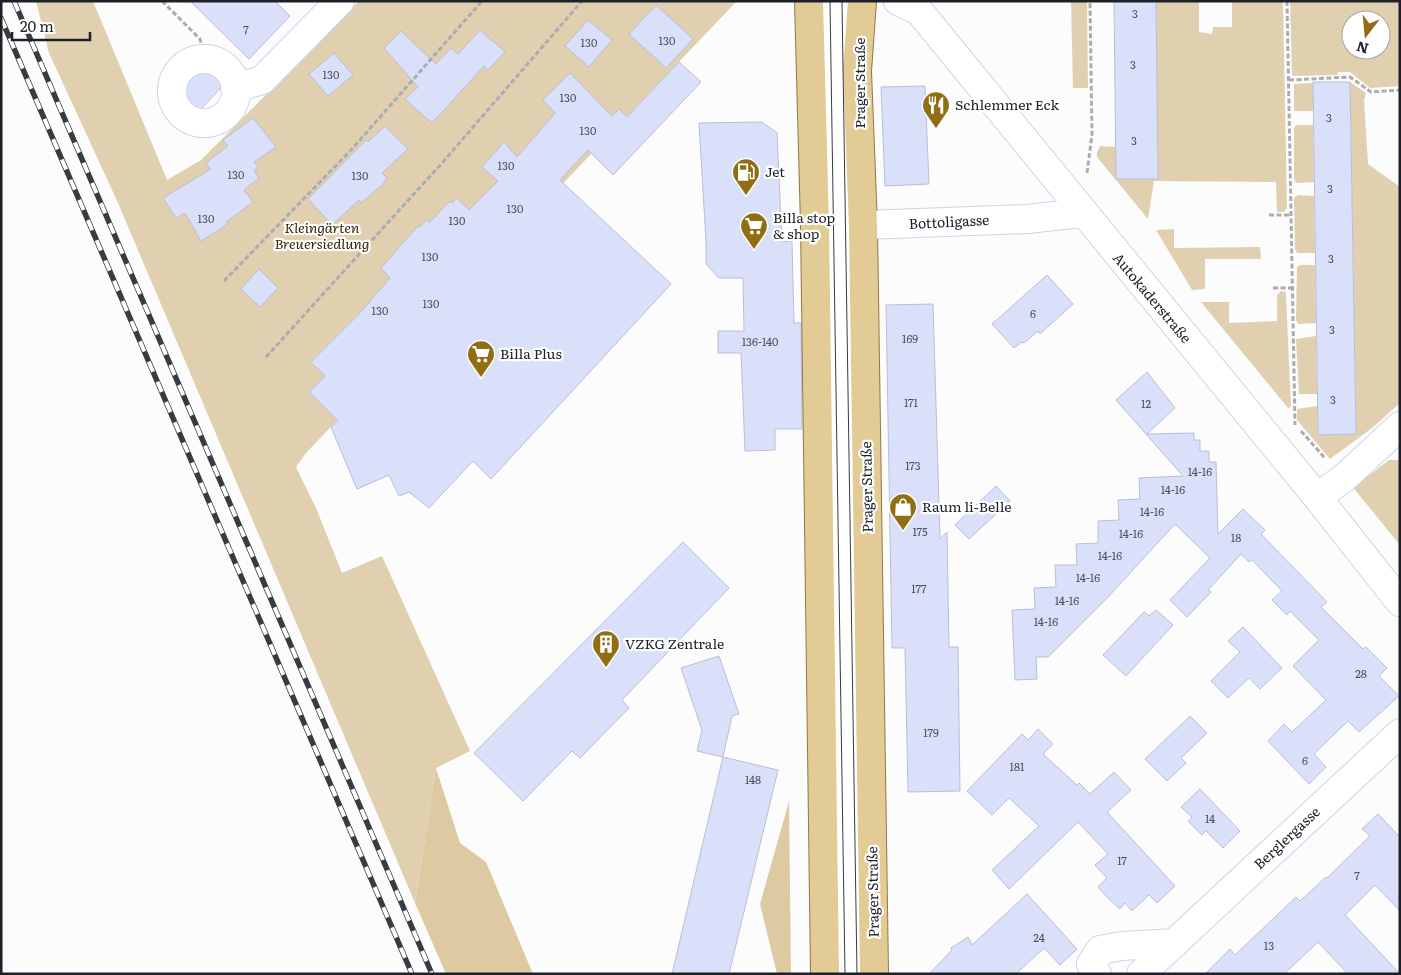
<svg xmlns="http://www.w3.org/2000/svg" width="1401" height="975" viewBox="0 0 1401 975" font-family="Literata,serif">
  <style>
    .green { fill: #e0d0b0; fill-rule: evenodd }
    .forest { fill: #ddcaa2 }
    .building { fill: #dae0f9; stroke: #b9bed6 }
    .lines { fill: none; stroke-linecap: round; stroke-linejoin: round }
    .minor-casing { stroke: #cdd3eb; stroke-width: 30 }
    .major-casing { stroke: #927842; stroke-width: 30 }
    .path { stroke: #acacb0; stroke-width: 3; stroke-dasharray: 5 2.5; stroke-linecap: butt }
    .minor { stroke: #fff; stroke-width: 28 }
    .major { stroke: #e3cb96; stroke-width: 28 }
    .tram { stroke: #393b42; stroke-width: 1 }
    .rail-casing { stroke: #393b42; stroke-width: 5.5 }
    .rail { stroke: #fff; stroke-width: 4; stroke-dasharray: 11; stroke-linecap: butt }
    .labels { text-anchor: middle; stroke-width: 4.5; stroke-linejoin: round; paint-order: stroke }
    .number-label { font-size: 11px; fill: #4d505d }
    .street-label { font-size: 14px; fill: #1e2029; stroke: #fff }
    .poi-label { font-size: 14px; fill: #1e2029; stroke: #fff; text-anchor: start }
    .park-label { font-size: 14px; font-style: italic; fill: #352705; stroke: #fff }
  </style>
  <rect width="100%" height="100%" fill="#fcfcfc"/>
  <path class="green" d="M 36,1 L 93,1 L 167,180 L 201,160 L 359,1 L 737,1 L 306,453 L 296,467 L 316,508 L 342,573 L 382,556 L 470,751 L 436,768 L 415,903 L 118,203 L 49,53 Z
    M 1071,1 L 1087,1 L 1088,88 L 1073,88 Z
    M 1156,1 L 1199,1 L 1199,32 L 1212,34 L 1213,27 L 1232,27 L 1232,1 L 1283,1 L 1287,208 L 1284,212 L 1277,212 L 1276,182 L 1154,181 L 1148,219 L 1097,157 L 1097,152 L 1100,146 L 1116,147 L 1117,179 L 1158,179 Z
    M 1290,1 L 1400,1 L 1400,86 L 1370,88 L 1350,72 L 1338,72 L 1337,75 L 1292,76 ZM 1351,20 L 1381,20 L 1381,50 L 1351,50 Z
    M 1350,82 L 1366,93 L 1364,100 L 1368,164 L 1400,187 L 1400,403 L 1372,428 L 1330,459 L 1297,420 L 1297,409 L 1317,406 L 1318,435 L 1356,434 Z
    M 1313,83 L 1314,111 L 1294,111 L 1294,84 Z
    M 1296,125 L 1313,125 L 1314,182 L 1296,183 L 1294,179 L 1294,128 Z
    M 1298,195 L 1314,196 L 1315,253 L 1297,253 L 1295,249 L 1294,198 Z
    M 1174,229 L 1174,248 L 1260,247 L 1261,259 L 1205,259 L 1205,289 L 1192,290 L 1156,230 Z
    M 1300,265 L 1315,265 L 1316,323 L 1298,324 L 1296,320 L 1297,267 Z
    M 1281,291 L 1286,292 L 1286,296 L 1291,407 L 1288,408 L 1201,302 L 1229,302 L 1229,323 L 1277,321 L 1277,295 Z
    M 1316,336 L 1317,394 L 1299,394 L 1296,339 Z
    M 1389,460 L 1400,460 L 1400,545 L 1355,490 L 1354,487 Z"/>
  <path class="forest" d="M 436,768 L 460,843 L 486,862 L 533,974 L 446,974 L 415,903 Z
    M 789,801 L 791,974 L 777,974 L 760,904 Z"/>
  <path class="building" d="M 190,1 L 275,1 L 290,16 L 249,59 Z
    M 1114,1 L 1156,1 L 1158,179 L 1116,179 Z
    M 656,5 L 693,39 L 666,68 L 629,34 Z
    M 588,20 L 612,40 L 589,67 L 565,46 Z
    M 480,30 L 505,52 L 488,70 L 484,66 L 432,123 L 405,99 L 418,87 L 384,48 L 401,31 L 436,64 L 451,48 L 458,54 Z
    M 334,53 L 353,75 L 328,96 L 309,74 Z
    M 679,62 L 701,82 L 613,175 L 588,150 L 560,180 L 671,284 L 491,479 L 473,461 L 429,508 L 409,492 L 399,496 L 389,475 L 357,489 L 331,427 L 338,421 L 309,392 L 325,376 L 311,362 L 359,314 L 390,278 L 381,268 L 418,226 L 420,227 L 426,220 L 429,223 L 450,201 L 452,203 L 457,198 L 469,210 L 498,181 L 482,167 L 504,142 L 517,157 L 555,113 L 543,100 L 570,73 L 612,116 L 619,109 L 627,117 Z
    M 203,71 L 219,72 L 222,81 L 220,89 L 197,113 L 185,101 L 183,88 L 191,75 Z
    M 1313,82 L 1350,82 L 1356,434 L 1318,435 Z
    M 925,86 L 929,184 L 885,186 L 881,87 Z
    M 253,118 L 276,147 L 254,162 L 258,167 L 254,171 L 259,178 L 244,190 L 253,202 L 226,222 L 228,224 L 201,241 L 185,213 L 176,218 L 163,198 L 211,169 L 206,163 L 228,146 L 223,140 Z
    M 762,122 L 777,133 L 782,242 L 792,241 L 794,323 L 801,323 L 802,429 L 775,429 L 775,450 L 745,451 L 741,353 L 718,353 L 718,331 L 744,331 L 743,278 L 719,278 L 706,264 L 706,241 L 699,123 Z
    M 385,126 L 408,149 L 382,173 L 387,178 L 383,184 L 361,203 L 359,200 L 332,225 L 308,199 L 366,140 L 368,142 Z
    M 259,269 L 278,288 L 260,307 L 241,289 Z
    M 1047,275 L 1073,304 L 1040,334 L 1038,331 L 1024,343 L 1022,342 L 1014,348 L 992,324 Z
    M 933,304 L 940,539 L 947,532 L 949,647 L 958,647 L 960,791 L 908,792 L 905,648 L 892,648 L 886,305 Z
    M 1147,372 L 1175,408 L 1147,434 L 1194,433 L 1194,440 L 1200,440 L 1200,451 L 1209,451 L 1209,462 L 1216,462 L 1218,534 L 1243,509 L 1265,530 L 1261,534 L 1327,602 L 1321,607 L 1363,649 L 1366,647 L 1387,668 L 1379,676 L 1399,696 L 1359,732 L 1348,721 L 1314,754 L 1326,767 L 1309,784 L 1268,741 L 1284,724 L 1292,732 L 1326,700 L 1293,666 L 1319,640 L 1290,611 L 1287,615 L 1272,600 L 1282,591 L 1252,560 L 1249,562 L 1241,554 L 1208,590 L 1211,592 L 1187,617 L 1170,600 L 1210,558 L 1175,524 L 1109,596 L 1048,657 L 1036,657 L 1037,679 L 1015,680 L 1012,610 L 1035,609 L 1034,588 L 1056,587 L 1055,565 L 1077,565 L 1076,544 L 1098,543 L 1098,521 L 1119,520 L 1118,500 L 1140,499 L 1139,478 L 1183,476 L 1116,400 Z
    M 996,486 L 1010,501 L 969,539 L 955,525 Z
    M 683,542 L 729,588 L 622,700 L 629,708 L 580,758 L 572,751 L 523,801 L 474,753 Z
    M 1156,610 L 1173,625 L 1126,676 L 1103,655 L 1144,612 L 1149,616 Z
    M 1243,627 L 1282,668 L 1260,689 L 1249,678 L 1228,698 L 1211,681 L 1240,652 L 1228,641 Z
    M 719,656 L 739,714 L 732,716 L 723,757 L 697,751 L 702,730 L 681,668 Z
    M 1190,716 L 1207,733 L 1181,758 L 1186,763 L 1167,781 L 1145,759 Z
    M 1038,729 L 1053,744 L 1043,754 L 1077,785 L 1079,783 L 1090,794 L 1114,772 L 1131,790 L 1107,812 L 1175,886 L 1157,903 L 1149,895 L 1132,911 L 1125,903 L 1120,909 L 1107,897 L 1098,887 L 1107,878 L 1095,865 L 1108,854 L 1078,822 L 1009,889 L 992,870 L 1039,826 L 1009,798 L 992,815 L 967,791 L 1022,734 L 1028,740 Z
    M 723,757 L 778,770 L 729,974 L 672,974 Z
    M 1200,789 L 1240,831 L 1223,848 L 1206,831 L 1202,835 L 1188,821 L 1192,817 L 1181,807 Z
    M 1378,814 L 1400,837 L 1400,911 L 1375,885 L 1345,915 L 1400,974 L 1348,974 L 1318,942 L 1284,974 L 1205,974 L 1230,949 L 1235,955 L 1296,897 L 1300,901 L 1326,877 L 1327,878 L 1370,836 L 1362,829 Z
    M 1027,894 L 1077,949 L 1060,965 L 1044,948 L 1016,974 L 929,974 L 952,950 L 951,948 L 968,937 L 972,945 Z"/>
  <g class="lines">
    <g class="minor-casing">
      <path id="minor" d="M 836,1 L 851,974
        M 898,1 L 919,11 L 1317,497 L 1400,602
        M172 91a32 32 0 1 1 64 0a32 32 0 1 1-64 0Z
        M 235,88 L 262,80 L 340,1
        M 839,226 L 1027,219 L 1082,213
        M 1317,497 L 1344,478 L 1400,426
        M 1097,974 L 1091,964 L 1100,950 L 1122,946 L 1175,943
        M 1141,974 L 1400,733"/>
    </g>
    <g class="major-casing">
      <path id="major" d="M 809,1 L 815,225 L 825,974
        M 862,1 L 857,71 L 863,226 L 874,974"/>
    </g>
    <path class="path" d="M 162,1 L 200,39 L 206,60
      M 1287,1 L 1295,425
      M 1289,80 L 1350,77 L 1371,92 L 1400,90
      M 1087,173 L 1092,135 L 1090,1
      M 1269,215 L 1291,215
      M 224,281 L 352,149 L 482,1
      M 1273,288 L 1291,288
      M 266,357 L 442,163 L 582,1
      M 1301,431 L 1325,458"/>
    <use href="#minor" class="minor"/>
    <use href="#major" class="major"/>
    <path class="tram" d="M 830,1 L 845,974
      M 842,1 L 857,974"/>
    <g class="rail-casing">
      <path id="rail" d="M 14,1 L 432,974
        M 1,18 L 412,974"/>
    </g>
    <use href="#rail" class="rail"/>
  </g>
  <defs>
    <g id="restaurant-pin" transform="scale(1.4375)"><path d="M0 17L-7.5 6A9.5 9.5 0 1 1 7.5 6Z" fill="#916e14" stroke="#fff"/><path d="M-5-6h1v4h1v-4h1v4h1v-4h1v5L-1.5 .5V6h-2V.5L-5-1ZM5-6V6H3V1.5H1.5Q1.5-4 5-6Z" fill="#fff"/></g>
    <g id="fuel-pin" transform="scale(1.4375)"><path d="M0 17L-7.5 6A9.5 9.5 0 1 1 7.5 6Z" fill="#916e14" stroke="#fff"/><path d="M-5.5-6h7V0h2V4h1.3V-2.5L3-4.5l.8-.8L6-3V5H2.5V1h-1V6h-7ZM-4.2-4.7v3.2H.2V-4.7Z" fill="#fff"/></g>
    <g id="supermarket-pin" transform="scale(1.4375)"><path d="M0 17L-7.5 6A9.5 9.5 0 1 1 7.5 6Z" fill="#916e14" stroke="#fff"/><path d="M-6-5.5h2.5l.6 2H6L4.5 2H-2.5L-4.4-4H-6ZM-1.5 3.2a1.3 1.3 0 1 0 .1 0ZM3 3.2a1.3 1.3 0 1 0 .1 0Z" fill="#fff"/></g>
    <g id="shop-pin" transform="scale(1.4375)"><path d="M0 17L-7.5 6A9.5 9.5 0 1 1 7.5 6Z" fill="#916e14" stroke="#fff"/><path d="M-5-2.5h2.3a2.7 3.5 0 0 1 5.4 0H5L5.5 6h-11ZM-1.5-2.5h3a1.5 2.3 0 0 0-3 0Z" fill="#fff"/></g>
    <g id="building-pin" transform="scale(1.4375)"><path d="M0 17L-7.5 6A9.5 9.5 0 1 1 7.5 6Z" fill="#916e14" stroke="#fff"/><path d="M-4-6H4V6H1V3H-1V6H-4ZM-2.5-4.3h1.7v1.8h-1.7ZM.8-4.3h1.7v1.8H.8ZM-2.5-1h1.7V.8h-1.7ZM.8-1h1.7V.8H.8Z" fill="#fff"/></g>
  </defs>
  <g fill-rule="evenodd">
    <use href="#restaurant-pin" x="936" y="105"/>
    <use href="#fuel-pin" x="746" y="172"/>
    <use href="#supermarket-pin" x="754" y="226"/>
    <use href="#supermarket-pin" x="481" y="354"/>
    <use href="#shop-pin" x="903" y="507"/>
    <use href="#building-pin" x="606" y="644"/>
  </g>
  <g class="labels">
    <g class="number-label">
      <text x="1135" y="18">3</text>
      <text x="246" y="34">7</text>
      <text x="667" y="45">130</text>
      <text x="589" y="47">130</text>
      <text x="1133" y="69">3</text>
      <text x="331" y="79">130</text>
      <text x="568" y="102">130</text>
      <text x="1329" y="122">3</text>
      <text x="588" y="135">130</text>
      <text x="1134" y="145">3</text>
      <text x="506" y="170">130</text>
      <text x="236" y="179">130</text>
      <text x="360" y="180">130</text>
      <text x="1330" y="193">3</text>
      <text x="515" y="213">130</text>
      <text x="206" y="223">130</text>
      <text x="457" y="225">130</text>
      <text x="430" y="261">130</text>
      <text x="1331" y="263">3</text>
      <text x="431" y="308">130</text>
      <text x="380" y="315">130</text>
      <text x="1033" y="318">6</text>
      <text x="1332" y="334">3</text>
      <text x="910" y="343">169</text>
      <text x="760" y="346">136-140</text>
      <text x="1333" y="404">3</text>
      <text x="911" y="407">171</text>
      <text x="1146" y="408">12</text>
      <text x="913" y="470">173</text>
      <text x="1200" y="476">14-16</text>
      <text x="1173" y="494">14-16</text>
      <text x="1152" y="516">14-16</text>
      <text x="920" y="536">175</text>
      <text x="1131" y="538">14-16</text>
      <text x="1236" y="542">18</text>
      <text x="1110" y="560">14-16</text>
      <text x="1088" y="582">14-16</text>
      <text x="919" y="593">177</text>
      <text x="1067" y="605">14-16</text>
      <text x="1046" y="626">14-16</text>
      <text x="1361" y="678">28</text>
      <text x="931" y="737">179</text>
      <text x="1305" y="765">6</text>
      <text x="1017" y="771">181</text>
      <text x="753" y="784">148</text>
      <text x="1210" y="823">14</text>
      <text x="1122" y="865">17</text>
      <text x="1357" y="880">7</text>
      <text x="1039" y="942">24</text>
      <text x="1269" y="950">13</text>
    </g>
    <g class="street-label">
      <text transform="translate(860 83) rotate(-90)" y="5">Prager Straße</text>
      <text transform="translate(949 222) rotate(-3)" y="5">Bottoligasse</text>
      <text transform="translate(1152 298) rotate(50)" y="5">Autokaderstraße</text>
      <text transform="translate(867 487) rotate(-91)" y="5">Prager Straße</text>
      <text transform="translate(1287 838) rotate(-43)" y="5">Berglergasse</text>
      <text transform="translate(873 892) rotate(-91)" y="5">Prager Straße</text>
    </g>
    <g class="poi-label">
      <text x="955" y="110">Schlemmer Eck</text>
      <text x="765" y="177">Jet</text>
      <text x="773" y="223">Billa stop<tspan x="773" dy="16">&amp; shop</tspan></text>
      <text x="500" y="359">Billa Plus</text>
      <text x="922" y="512">Raum li-Belle</text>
      <text x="625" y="649">VZKG Zentrale</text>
    </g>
    <g class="park-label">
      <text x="322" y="233">Kleingärten<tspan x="322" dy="16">Breuersiedlung</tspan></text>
    </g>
  </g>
  <rect width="1401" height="975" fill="none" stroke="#1e2029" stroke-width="5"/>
  <g transform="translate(1366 35) rotate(196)"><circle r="24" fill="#ffffff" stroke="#a5a6a9"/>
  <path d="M0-4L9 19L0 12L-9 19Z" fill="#916e14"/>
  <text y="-8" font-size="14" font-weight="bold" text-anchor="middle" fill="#1e2029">N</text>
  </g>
  <path d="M12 32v8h78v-8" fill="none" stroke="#1e2029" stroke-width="2.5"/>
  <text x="20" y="32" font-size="15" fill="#1e2029" stroke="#ffffff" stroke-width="4" paint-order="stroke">20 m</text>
</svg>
